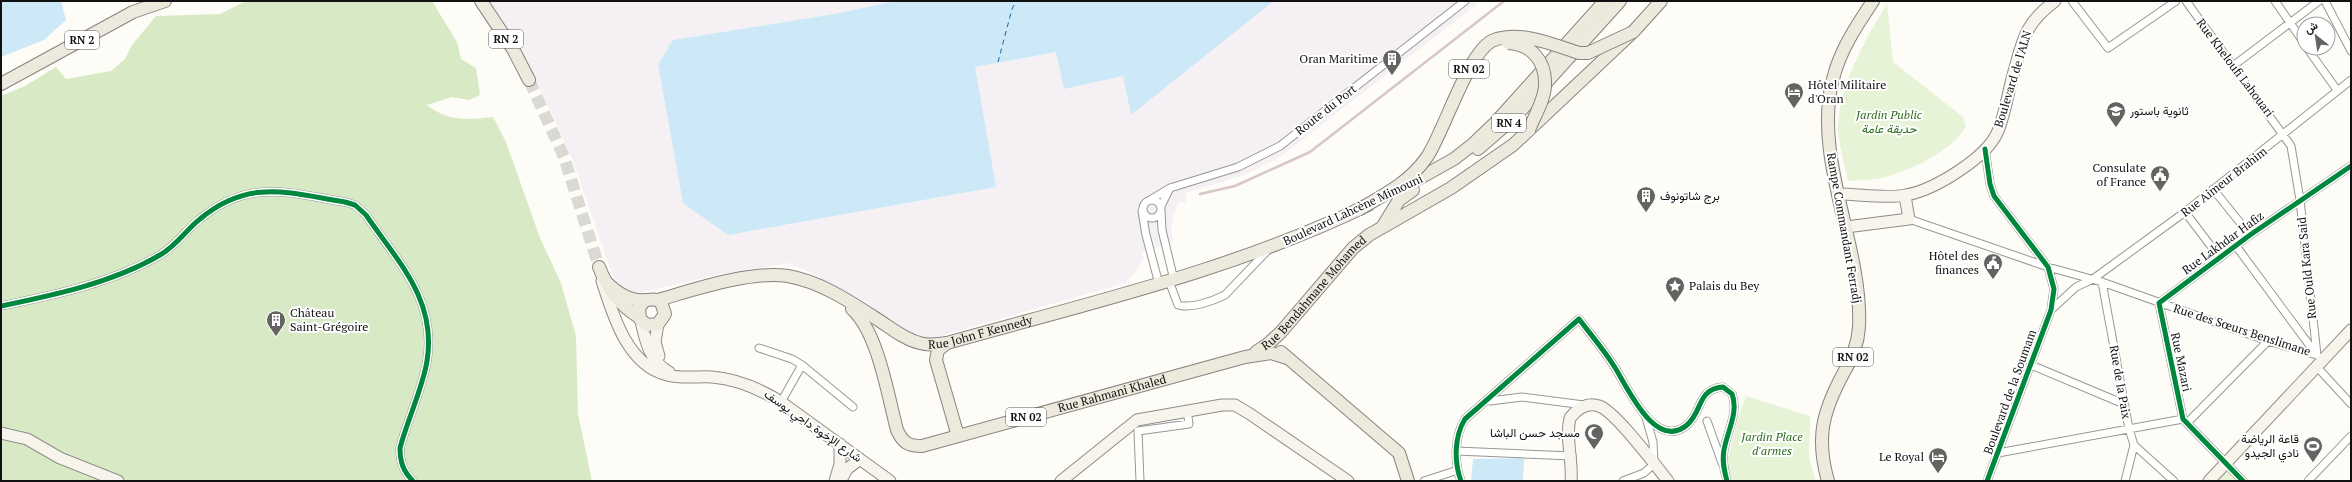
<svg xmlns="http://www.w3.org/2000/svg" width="2352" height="482" viewBox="0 0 2352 482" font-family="'PT Serif',Vazirmatn,serif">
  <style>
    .industrial { fill: #f5f0f3 }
    .green { fill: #e7f3d7 }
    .forest { fill: #d8eac5 }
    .water { fill: #cde8f7 }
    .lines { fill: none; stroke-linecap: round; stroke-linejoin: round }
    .ferry { stroke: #1768a6; stroke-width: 1; stroke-dasharray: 5 4; stroke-linecap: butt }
    .primary-tunnel { stroke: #dad9d4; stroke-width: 12; stroke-dasharray: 12 6; stroke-linecap: butt }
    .street-casing { stroke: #979795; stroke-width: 9 }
    .secondary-casing { stroke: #8e8d8b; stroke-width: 13 }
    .primary-casing { stroke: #858482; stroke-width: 14 }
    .street { stroke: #fffffe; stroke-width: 7 }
    .secondary { stroke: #f6f4eb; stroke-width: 11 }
    .primary { stroke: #ede9dc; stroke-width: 12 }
    .rail { stroke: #d9c6c7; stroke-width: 2.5 }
    .primary-bridge-casing { stroke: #858482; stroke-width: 14; stroke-linecap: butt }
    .primary-bridge { stroke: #ede9dc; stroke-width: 12 }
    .cycleway-casing { stroke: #fff; stroke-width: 8 }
    .cycleway { stroke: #00873e; stroke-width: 5 }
    .labels { text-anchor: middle; stroke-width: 4; stroke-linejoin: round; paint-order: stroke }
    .shield { fill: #fff; stroke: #585858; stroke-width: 1 }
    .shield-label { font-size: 11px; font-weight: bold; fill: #111 }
    .poi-label { font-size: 12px; fill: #111; stroke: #fff; text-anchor: end }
    .street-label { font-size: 12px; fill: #111; stroke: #fff }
    .park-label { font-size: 12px; font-style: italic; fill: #2f6b1f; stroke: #fff }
  </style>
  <rect width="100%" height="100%" fill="#fdfcf7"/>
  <path class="industrial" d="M 488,1 L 896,1 L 834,14 L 673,40 L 658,64 L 747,232 L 996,187 L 974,67 L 1057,52 L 1064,89 L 1123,76 L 1131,115 L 1274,1 L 1481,1 L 1280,157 L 1244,175 L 1186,193 L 1186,202 L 1178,203 L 1173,218 L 1171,229 L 1173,243 L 1142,252 L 1143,259 L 1138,269 L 1125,283 L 933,338 L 912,337 L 816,275 L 789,263 L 722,274 L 638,293 L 623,289 L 613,277 L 573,161 L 551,112 L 520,49 Z"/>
  <path class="green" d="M 1887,3 L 1893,62 L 1963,117 L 1966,126 C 1956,149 1906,173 1882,178 C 1871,180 1859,180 1848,181 C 1845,165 1837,139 1838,124 C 1842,79 1865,41 1887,3 Z
    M 1746,396 L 1810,416 L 1809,458 L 1816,481 L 1730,481 L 1726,466 L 1738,418 Z
    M 2226,466 L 2239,481 L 2213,481 Z"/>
  <path class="forest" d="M 246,1 L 432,1 L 457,42 L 461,59 L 476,68 L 480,95 L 469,100 L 452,97 L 427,105 C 449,122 466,120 493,117 L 506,142 L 540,238 L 561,283 L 576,336 L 578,414 L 592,481 L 1,481 L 1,96 L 25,86 L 56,67 L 66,79 L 111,71 L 125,59 L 132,45 L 156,16 L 220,14 Z"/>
  <path class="water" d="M 1,1 L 61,1 L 66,20 L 44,40 L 1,57 Z
    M 896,1 L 1274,1 L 1131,115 L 1123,76 L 1064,89 L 1056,52 L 975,67 L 996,187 L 728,235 L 683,203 L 658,64 L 673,40 L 834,14 Z
    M 1524,458 L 1523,481 L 1471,481 L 1473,459 Z"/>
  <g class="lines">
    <path class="ferry" d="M 998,62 L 1012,9 L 1016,1"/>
    <path class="primary-tunnel" d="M 529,80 L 564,157 L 599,267"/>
    <g class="street-casing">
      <path id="street" d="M 2072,1 L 2108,48 L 2176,1
        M 2186,1 L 2291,146 L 2300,200 L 2317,355
        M 2275,1 L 2304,43
        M 2325,1 L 2351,51
        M 2307,48 L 2337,90
        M 2233,66 L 2319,1
        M 1985,149 L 1990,184 L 1994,196 L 2048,267 L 2054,289 L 2051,310 L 1987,481
        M 1170,188 L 1238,167 L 1280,146 L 1465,1
        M 2213,189 L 2250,235
        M1143 209a9 9 0 1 1 18 0a9 9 0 1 1-18 0Z
        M 1150,200 L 1170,188 L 1161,206
        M 1142,211 L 1146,235 L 1159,284
        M 1161,211 L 1162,230 L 1174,280
        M 2185,212 L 2220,258
        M 1909,219 L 2048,267 L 2102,282 L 2268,341 L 2317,355
        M 2236,246 L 2316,354
        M 1169,281 L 1178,305 C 1191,309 1213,301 1225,295 L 1268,250
        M 2102,282 L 2129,429 L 2134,445 L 2125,481
        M 1,306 C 54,295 112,283 160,255 C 176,246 186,230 200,219 C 249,178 289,193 345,202 L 355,205 L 366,215 C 398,262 437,300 427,361 C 423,387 407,421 400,448 C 400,462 403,471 413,481
        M 2051,310 L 2076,287 L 2093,279 L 2185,212 L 2351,80
        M 759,348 L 792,359 L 802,365 L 853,407
        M 2031,365 L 2124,404
        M 2317,367 L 2351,404
        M 1490,401 L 1522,397 L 1584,405
        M 781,402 L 802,365
        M 1707,421 L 1722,463
        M 2187,423 L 2268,341
        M 2134,445 L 2174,481
        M 1456,451 L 1572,456
        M 1998,453 L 2183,419
        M 1140,481 L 1138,431 L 1189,424 L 1187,410
        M 1424,481 L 1458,470
        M 1461,481 C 1454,462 1454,437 1465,419 L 1579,319 C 1591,335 1604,350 1614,366 C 1627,386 1655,452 1687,425 C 1703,411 1697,389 1723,387 L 1732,394 C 1739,412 1727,432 1724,450 C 1722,461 1724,470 1727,481
        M 1623,481 L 1644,473 L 1654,464 L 1653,442 L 1646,418
        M 2243,481 L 2183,419 L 2159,303 L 2250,235 L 2351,166
        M 2308,481 L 2351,436"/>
    </g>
    <g class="secondary-casing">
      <path id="secondary" d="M 1839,194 C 1859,194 1887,199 1906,195 C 1934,190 1987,158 1998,131 C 2005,114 2008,93 2013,75 C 2023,40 2024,24 2055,1
        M 1846,227 L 1909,219 L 1905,196
        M 602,281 C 613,315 627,365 667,375 C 681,379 698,376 712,377 C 737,379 760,389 781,402 L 890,481
        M 641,321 C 645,340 650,362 669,372
        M 658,324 L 655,342 L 659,356
        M 1,433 L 27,439 L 60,458 L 118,481
        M 841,480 L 847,469 L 860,459
        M 835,481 L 840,464 L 840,444
        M 1061,481 L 1137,420 L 1222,405 L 1235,405 L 1250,414 L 1348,481
        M 1571,481 C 1573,460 1565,438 1570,418 C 1577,409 1587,402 1599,406 C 1615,411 1656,466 1668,481
        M 2209,481 L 2351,330"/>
    </g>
    <g class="primary-casing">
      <g id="primary">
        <path d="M 481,1 L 513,49 L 529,80"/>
        <path d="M 1,84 L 133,12 L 165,1"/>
        <path d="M 1478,149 L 1515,117 L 1620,1"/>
        <path d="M 1395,192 L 1454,159 L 1472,145 L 1496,122 L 1605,1"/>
        <path d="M 1383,226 L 1399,200 L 1413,190"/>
        <path d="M 599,267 C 607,288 619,305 639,317"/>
        <path d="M 606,282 C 616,292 631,302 646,300 C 652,300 655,298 661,302 L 665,314 L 658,324 L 647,325 L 640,319 L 639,308 L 645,300"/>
        <path id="s1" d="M 658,300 C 693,290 752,270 788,276 C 822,282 852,303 880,321 C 892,329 906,340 920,343 C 928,346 938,344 947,343 C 1089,303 1234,270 1368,205"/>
        <path id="s2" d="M 852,309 C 878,332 888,396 897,430 C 903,443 908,446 922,446 L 1245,357 L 1271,353 L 1287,358"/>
        <path d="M 947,343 L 938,350 L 936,360 L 958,436"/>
        <path id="s3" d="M 1256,352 L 1268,344 L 1281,332 L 1353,248 L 1369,235 L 1451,188 L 1513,145 L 1633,32 L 1661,1"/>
        <path d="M 1281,352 L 1399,453 L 1408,481"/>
        <path d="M 1828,481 C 1816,439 1822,413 1843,374 C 1852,359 1858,345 1859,327 C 1863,247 1812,157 1833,79 C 1840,50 1857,25 1873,1"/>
      </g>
    </g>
    <use href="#street" class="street"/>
    <use href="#secondary" class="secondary"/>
    <use href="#primary" class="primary"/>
    <path class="rail" d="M 1200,194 L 1235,186 L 1310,152 L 1504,1"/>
    <g class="primary-bridge-casing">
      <path id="primary-bridge" d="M 1508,43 C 1532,44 1546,62 1545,85 C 1545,99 1534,117 1529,130
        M 1358,210 C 1384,195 1410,182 1427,157 C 1444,132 1469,49 1494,40 C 1521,30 1554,45 1579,53 L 1588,53 L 1633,32"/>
    </g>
    <use href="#primary-bridge" class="primary-bridge"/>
    <g class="cycleway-casing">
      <path id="cycleway" d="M 1985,149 L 1990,184 L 1994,196 L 2048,267 L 2054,289 L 2051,310 L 1987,481
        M 1,306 C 54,295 112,283 160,255 C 176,246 186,230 200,219 C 249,178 289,193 345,202 L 355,205 L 366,215 C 398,262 437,300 427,361 C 423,387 407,421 400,448 C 400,462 403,471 413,481
        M 1461,481 C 1454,462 1454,437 1465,419 L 1579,319 C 1591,335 1604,350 1614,366 C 1627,386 1655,452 1687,425 C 1703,411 1697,389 1723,387 L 1732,394 C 1739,412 1727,432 1724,450 C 1722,461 1724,470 1727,481
        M 2243,481 L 2183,419 L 2159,303 L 2250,235 L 2351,166"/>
    </g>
    <use href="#cycleway" class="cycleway"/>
  </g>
  <defs>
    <g id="building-pin" transform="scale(1)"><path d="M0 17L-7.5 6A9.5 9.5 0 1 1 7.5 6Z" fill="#646362" stroke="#fff"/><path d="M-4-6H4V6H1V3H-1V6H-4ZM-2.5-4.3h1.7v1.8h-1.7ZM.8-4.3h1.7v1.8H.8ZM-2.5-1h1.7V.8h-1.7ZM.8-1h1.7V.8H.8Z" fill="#fff"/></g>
    <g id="hotel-pin" transform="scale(1)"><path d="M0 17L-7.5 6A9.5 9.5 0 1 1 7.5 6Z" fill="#646362" stroke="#fff"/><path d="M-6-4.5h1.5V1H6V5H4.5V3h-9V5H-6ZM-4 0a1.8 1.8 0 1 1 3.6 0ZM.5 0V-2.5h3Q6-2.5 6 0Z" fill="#fff"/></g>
    <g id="school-pin" transform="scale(1)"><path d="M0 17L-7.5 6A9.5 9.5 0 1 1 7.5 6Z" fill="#646362" stroke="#fff"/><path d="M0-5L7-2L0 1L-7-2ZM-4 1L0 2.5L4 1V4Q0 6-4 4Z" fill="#fff"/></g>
    <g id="civic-pin" transform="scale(1)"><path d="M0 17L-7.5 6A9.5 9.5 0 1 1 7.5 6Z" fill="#646362" stroke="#fff"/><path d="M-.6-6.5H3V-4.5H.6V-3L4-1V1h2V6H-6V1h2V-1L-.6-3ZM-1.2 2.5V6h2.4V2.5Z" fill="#fff"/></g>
    <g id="sight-pin" transform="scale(1)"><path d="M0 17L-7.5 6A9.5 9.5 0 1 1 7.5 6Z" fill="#646362" stroke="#fff"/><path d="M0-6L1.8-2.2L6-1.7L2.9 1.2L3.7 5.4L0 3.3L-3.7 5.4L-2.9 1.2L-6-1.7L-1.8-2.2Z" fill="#fff"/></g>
    <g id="mosque-pin" transform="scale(1)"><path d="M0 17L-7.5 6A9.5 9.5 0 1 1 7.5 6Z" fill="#646362" stroke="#fff"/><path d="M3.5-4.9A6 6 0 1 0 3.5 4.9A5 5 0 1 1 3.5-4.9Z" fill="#fff"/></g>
    <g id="stadium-pin" transform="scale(1)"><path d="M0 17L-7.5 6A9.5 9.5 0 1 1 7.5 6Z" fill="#646362" stroke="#fff"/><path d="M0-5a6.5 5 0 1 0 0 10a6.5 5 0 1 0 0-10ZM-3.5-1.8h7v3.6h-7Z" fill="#fff"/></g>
  </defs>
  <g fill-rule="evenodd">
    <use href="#building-pin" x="1392" y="59"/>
    <use href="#hotel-pin" x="1794" y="92"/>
    <use href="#school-pin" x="2116" y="111"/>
    <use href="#civic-pin" x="2160" y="175"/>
    <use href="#building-pin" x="1646" y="196"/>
    <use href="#civic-pin" x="1993" y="263"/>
    <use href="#sight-pin" x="1675" y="286"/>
    <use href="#building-pin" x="276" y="320"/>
    <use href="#mosque-pin" x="1594" y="433"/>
    <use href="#stadium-pin" x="2313" y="446"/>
    <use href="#hotel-pin" x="1938" y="457"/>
  </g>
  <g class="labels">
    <g class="shield">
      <rect x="489" y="30" width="34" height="18" rx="3"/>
      <rect x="65" y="31" width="34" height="18" rx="3"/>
      <rect x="1449" y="60" width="40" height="18" rx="3"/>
      <rect x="1492" y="114" width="34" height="18" rx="3"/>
      <rect x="1833" y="348" width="40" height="18" rx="3"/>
      <rect x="1006" y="408" width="40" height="18" rx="3"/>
    </g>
    <g class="shield-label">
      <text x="506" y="43">RN 2</text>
      <text x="82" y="44">RN 2</text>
      <text x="1469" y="73">RN 02</text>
      <text x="1509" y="127">RN 4</text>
      <text x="1853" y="361">RN 02</text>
      <text x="1026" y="421">RN 02</text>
    </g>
    <g class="poi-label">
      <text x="1378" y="63">Oran Maritime</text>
      <text x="1808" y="89" text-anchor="start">Hôtel Militaire<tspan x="1808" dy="14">d'Oran</tspan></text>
      <text x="2130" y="115" text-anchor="start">ثانوية باستور</text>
      <text x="2146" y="172">Consulate<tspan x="2146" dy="14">of France</tspan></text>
      <text x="1660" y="200" text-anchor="start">برج شاتونوف</text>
      <text x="1979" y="260">Hôtel des<tspan x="1979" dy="14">finances</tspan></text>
      <text x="1689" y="290" text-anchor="start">Palais du Bey</text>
      <text x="290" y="317" text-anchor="start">Château<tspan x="290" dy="14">Saint-Grégoire</tspan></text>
      <text x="1580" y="437">مسجد حسن الباشا</text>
      <text x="2299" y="443">قاعة الرياضة<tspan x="2299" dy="14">نادي الجيدو</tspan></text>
      <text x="1924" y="461">Le Royal</text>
    </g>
    <g class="street-label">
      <text transform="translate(2235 68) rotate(53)" y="4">Rue Kheloufi Lahouari</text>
      <text transform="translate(2013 79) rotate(-73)" y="4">Boulevard de l'ALN</text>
      <text transform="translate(1326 110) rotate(-38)" y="4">Route du Port</text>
      <text transform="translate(2224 182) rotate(-38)" y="4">Rue Aimeur Brahim</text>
      <text transform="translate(1353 210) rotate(-25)" y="4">Boulevard Lahcène Mimouni</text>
      <text transform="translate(1844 228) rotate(80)" y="4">Rampe Commandant Ferradj</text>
      <text transform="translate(2223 243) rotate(-36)" y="4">Rue Lakhdar Hafiz</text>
      <text transform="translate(2307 268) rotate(-96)" y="4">Rue Ould Kara Said</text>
      <text dy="4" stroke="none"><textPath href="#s3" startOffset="83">Rue Bendahmane Mohamed</textPath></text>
      <text transform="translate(2242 330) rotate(18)" y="4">Rue des Sœurs Benslimane</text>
      <text dy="4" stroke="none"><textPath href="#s1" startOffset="344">Rue John F Kennedy</textPath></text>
      <text transform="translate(2181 362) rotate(78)" y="4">Rue Mazari</text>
      <text transform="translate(2120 382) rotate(80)" y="4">Rue de la Paix</text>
      <text transform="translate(2010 392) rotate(-70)" y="4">Boulevard de la Soumam</text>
      <text dy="4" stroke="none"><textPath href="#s2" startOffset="360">Rue Rahmani Khaled</textPath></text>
      <text transform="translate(813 426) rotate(35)" y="4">شارع الإخوة داحي يوسف</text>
    </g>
    <g class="park-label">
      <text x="1889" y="119">Jardin Public<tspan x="1889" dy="14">حديقة عامة</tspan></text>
      <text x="1772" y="441">Jardin Place<tspan x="1772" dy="14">d'armes</tspan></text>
    </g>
  </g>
  <rect width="2352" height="482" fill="none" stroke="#111111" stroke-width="4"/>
  <g transform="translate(2316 36) rotate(330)"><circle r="19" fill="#ffffff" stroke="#a0a0a0"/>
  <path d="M0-3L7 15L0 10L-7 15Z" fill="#646362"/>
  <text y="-6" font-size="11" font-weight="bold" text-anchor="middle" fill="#111111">ش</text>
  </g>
</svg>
